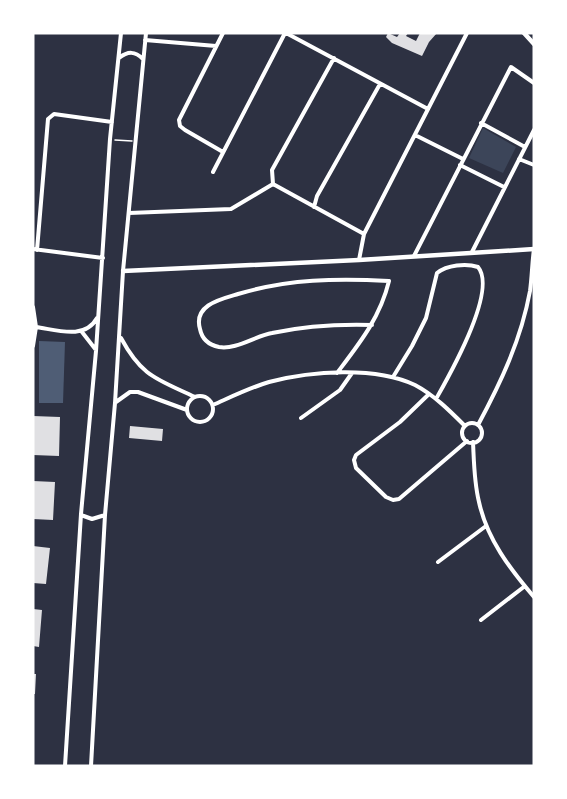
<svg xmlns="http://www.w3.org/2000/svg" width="567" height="799" viewBox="0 0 567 799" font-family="'Roboto Serif',serif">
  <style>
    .green { fill: #3c4559 }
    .water { fill: #4f5d75 }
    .building { fill: #e0e0e3 }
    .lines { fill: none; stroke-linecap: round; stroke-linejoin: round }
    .path { stroke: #fff; stroke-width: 1.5 }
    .minor { stroke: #fff; stroke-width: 4 }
    .tertiary { stroke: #fff; stroke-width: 4.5 }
  </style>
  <rect width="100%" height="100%" fill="#2d3142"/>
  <path class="green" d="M 483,128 L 516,147 L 503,173 L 469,158 Z"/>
  <path class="water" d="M 39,341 L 65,342 L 63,403 L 39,403 Z"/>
  <path class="building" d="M 388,33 L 397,37 L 400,33 L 408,33 L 406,36 L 416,41 L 420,33 L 437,33 L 429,42 L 422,56 L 392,43 L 386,37 Z
    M 33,416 L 60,417 L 59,456 L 33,455 Z
    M 130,426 L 163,429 L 162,441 L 129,438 Z
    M 33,481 L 55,482 L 53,520 L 33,519 Z
    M 33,546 L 50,548 L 46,584 L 33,583 Z
    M 33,609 L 42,610 L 39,647 L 33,646 Z
    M 33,674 L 36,674 L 35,694 L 33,694 Z"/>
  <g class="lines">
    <path class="path" d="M 115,140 L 132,141"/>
    <path class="minor" d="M 286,33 L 428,109
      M 145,40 L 216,46
      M 119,58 C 128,51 135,51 143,59
      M 334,58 L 272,170 L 273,184 L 364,234
      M 481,123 L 525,147
      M 415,135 L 463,159
      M 223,152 L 185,130 L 180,126 L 179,120 L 223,33
      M 519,159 L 534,165
      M 460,165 L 504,187
      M 213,172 L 285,33
      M 314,207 L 317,196 L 380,84
      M 129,213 L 231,209 L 273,184
      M 33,249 L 103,258
      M 37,250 L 48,119 L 54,114 L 112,122
      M 472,252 L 534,130
      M 414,256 L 511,67 L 534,83
      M 359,260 L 364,234 L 467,33
      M 33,307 L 36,327 L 33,346
      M 36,327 C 57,330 85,340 97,318
      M 82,332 L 96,350
      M 121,338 C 142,377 157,379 195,397
      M 337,373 C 359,344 380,318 389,281 C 337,278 288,279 238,294 C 221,299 193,305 200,329 C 202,339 209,345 219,347 C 236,350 255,336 272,333 C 305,326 338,324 372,325
      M 393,377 L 412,346 L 426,318 L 437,273 C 447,265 466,263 478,267 C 498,291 449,376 436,399
      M 429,394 L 400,422 L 356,455 L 354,460 L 356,468 L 386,497 L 393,500 L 399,499 L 467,441
      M187 409a13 13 0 1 1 26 0a13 13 0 1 1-26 0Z
      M 116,402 L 130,392 L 138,392 L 187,410
      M 213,405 C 231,397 249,388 269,382 C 311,371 375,366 415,385 C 434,395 450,411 465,426
      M 301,418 L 340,390 L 352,373
      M462 433a10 10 0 1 1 20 0a10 10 0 1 1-20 0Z
      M 478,425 C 501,382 521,340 530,291 C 532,277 532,263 534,249
      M 473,442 C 474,462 474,482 479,502 C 487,539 510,569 534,597
      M 81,515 L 92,519 L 105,515
      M 438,562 L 486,526
      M 481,620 L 525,586
      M 65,766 L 81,514 L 96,351 L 110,139 L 121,33
      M 91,766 L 105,515 L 115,403 L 123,271 L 146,33"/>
    <path class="tertiary" d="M 524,33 L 534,44
      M 123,271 L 359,260 L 534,249"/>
  </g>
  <rect width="567" height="799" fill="none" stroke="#ffffff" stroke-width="69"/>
</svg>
